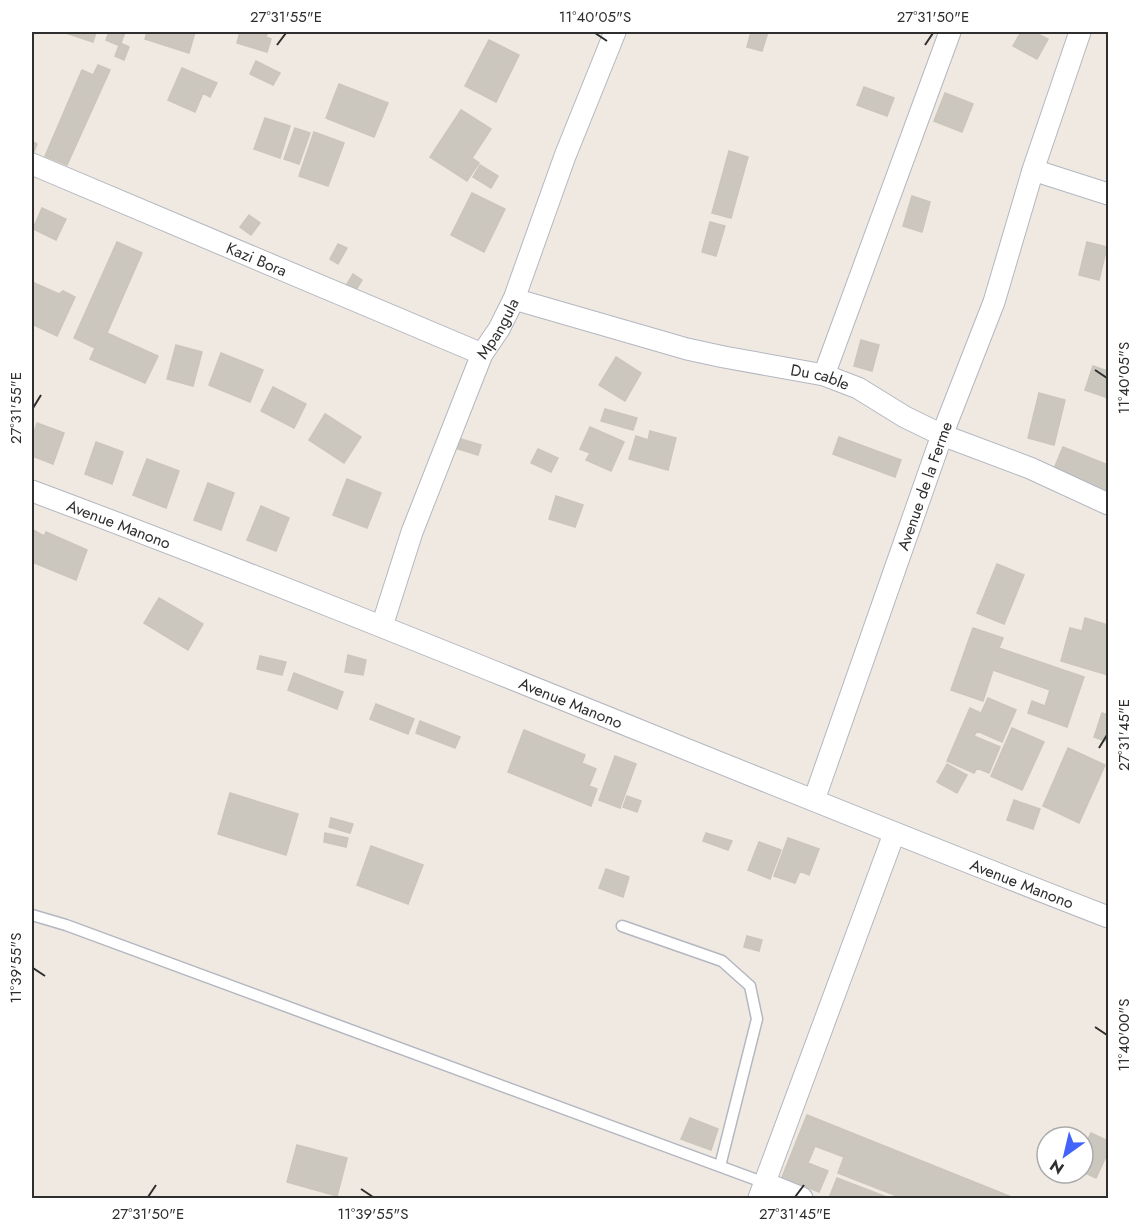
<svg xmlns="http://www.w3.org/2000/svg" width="1140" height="1230" viewBox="0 0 1140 1230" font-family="Jost,sans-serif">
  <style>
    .building { fill: #cbc7bf; stroke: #cbc5ba; stroke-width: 1.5 }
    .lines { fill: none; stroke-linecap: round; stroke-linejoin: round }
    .service-casing { stroke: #b4b7c1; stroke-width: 13 }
    .minor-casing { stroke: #b4b7c1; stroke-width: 23 }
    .service { stroke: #fff; stroke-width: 10 }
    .minor { stroke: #fff; stroke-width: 21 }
    .ticks { fill: none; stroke: #2e2e2e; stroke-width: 2 }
    .labels { text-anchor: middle; stroke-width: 6; stroke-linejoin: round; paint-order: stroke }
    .street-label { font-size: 16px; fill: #2e2e2e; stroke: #fff }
    .neatline { fill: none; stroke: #2e2e2e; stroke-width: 2 }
    .ticks-label { font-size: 15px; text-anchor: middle; fill: #2e2e2e }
  </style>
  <rect width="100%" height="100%" fill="#efe9e1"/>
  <path class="building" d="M 63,32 L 96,32 L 93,42 Z
    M 109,32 L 125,32 L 120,46 L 106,40 Z
    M 147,32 L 195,32 L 189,53 L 145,39 Z
    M 240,32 L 268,32 L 266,37 L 271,39 L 267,52 L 237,43 Z
    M 751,32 L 768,32 L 762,51 L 747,47 Z
    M 1021,32 L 1034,32 L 1048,39 L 1037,59 L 1013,46 Z
    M 489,40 L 519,55 L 496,102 L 465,86 Z
    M 120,43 L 129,47 L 124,60 L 115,56 Z
    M 256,61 L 280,73 L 273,85 L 250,74 Z
    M 98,65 L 110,70 L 67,165 L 45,156 L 82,70 L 93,75 Z
    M 182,68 L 217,83 L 210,97 L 203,93 L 195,112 L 168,100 Z
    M 339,84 L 388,103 L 374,137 L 326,118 Z
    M 864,87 L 894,98 L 887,116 L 857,105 Z
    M 945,93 L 973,104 L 962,132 L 934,121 Z
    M 461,110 L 491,129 L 472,158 L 479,163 L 467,181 L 430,157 Z
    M 265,118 L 290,126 L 280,158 L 254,149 Z
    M 295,128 L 310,133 L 299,164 L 284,159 Z
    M 314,132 L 344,143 L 328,186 L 299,176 Z
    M 32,141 L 37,144 L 33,154 L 32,153 Z
    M 729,151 L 748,157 L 731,218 L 712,213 Z
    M 480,165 L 498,176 L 491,188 L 473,177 Z
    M 472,193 L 505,209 L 484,252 L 451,235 Z
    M 912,196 L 930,202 L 922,232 L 903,226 Z
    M 42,208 L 66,219 L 56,240 L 33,229 Z
    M 249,215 L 260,223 L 251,235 L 240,227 Z
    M 710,222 L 725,226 L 716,256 L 702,252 Z
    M 117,242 L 142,253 L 107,333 L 158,356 L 145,383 L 90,359 L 95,348 L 74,338 Z
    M 1087,242 L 1107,247 L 1099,280 L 1079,275 Z
    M 338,244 L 347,248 L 338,264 L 330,259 Z
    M 353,274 L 362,280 L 353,295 L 344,289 Z
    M 32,282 L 59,294 L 63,291 L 75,297 L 57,336 L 32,324 Z
    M 861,340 L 879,345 L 872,371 L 854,366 Z
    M 176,345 L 202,352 L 193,386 L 167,379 Z
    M 221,353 L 263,370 L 250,402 L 209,385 Z
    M 616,357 L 641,373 L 625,401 L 599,385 Z
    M 1093,366 L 1108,371 L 1108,398 L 1085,390 Z
    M 273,387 L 306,404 L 294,428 L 261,411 Z
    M 1039,393 L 1065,400 L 1054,445 L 1028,438 Z
    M 605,409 L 637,418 L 633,430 L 601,421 Z
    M 325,414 L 361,437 L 344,463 L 309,440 Z
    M 37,423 L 64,433 L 53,464 L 32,456 L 32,439 Z
    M 590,427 L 624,442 L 611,471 L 586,460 L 590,453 L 580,449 Z
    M 650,431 L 676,438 L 668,470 L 629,459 L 636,436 L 648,440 Z
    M 839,437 L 901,460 L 895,477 L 833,454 Z
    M 458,438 L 481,445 L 478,455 L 455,448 Z
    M 96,442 L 123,452 L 112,484 L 85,474 Z
    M 1063,447 L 1108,465 L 1108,494 L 1053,471 Z
    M 538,449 L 558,458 L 551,472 L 531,463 Z
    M 147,459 L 179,471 L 166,508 L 133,495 Z
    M 347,479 L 381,493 L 367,528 L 333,515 Z
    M 208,483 L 234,493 L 221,530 L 194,520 Z
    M 556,496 L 583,505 L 575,527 L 549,519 Z
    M 261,506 L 289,518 L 276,551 L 247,540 Z
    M 33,530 L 44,536 L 46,532 L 87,550 L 76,580 L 32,562 L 32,533 Z
    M 997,564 L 1024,575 L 1004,624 L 977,613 Z
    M 159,598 L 203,624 L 188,650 L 144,623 Z
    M 1085,618 L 1108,625 L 1108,675 L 1061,661 L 1070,628 L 1082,631 Z
    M 973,628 L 1003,638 L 999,648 L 1084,677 L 1067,727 L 1028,713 L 1032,701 L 1045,706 L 1050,690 L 993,670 L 983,701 L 951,690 Z
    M 348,655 L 366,660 L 363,675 L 345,672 Z
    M 260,656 L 286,662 L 282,675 L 257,669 Z
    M 294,673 L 343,692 L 337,709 L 288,690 Z
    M 988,698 L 1016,710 L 1002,742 L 977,731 L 974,736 L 1000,747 L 989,773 L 977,768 L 974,773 L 947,761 L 970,708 L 981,713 Z
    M 376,704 L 414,719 L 408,734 L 370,719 Z
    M 1102,713 L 1108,715 L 1108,742 L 1094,737 Z
    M 420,721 L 460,737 L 455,748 L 416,733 Z
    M 1012,728 L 1044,742 L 1022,790 L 991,776 Z
    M 524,730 L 585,755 L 582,763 L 596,769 L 589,786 L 597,789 L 591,806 L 508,772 Z
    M 1068,748 L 1105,765 L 1079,823 L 1043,806 Z
    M 615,756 L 636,764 L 620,808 L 599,800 Z
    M 947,764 L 967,775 L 957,793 L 937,782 Z
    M 230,793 L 298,814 L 286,855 L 218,834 Z
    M 627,796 L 641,801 L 637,812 L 623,807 Z
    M 1014,800 L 1040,809 L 1033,829 L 1007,820 Z
    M 331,818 L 353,824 L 350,833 L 329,827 Z
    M 325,833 L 348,838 L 346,847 L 324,842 Z
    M 706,833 L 732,841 L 728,850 L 703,841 Z
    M 788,838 L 819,849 L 809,875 L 800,871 L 795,883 L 774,876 Z
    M 759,842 L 781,850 L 770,879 L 748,870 Z
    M 371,846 L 423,865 L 408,904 L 357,885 Z
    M 606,869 L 629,877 L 623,897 L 599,888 Z
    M 747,936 L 762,940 L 759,951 L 744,947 Z
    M 807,1115 L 1014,1198 L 902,1198 L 838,1173 L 844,1157 L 815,1146 L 808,1163 L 828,1171 L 819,1192 L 782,1177 Z
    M 690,1118 L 718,1129 L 711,1150 L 681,1139 Z
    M 1091,1133 L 1108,1141 L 1108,1152 L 1096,1178 L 1083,1172 L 1083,1150 Z
    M 297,1145 L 347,1158 L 337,1196 L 287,1182 Z
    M 837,1178 L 889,1198 L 829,1198 Z"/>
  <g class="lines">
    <g class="service-casing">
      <path id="service" d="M 32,915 L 66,925 L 765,1183
        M 622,926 L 722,961 L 750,986 L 757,1019 L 720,1166"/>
    </g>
    <g class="minor-casing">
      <g id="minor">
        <path id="s1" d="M 32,164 L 482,354"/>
        <path d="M 1033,170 L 1108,194"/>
        <path id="s2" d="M 514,299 L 687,349 L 724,357 L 824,375 L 858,388 L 905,417 L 942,435 L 1030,468 L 1108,504"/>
        <path d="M 824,375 L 950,32"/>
        <path id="s3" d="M 32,491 C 393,626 749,778 1108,917"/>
        <path id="s4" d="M 382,626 L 412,532 L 482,354 L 499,329 L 514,299 L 565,156 L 615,32"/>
        <path id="s5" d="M 814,800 L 942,435 L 994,302 L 1033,170 L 1080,32"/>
        <path d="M 765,1183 L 802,1198"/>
        <path d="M 759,1198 L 894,834"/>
      </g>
    </g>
    <use href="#service" class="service"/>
    <use href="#minor" class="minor"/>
  </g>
  <path class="ticks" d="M 595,33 L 607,41M 277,45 L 286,33M 925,45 L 933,33M 1095,370 L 1107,378M 33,408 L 41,395M 1099,748 L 1107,735M 33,968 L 45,976M 1095,1027 L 1107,1035M 361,1189 L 373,1197M 148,1197 L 156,1185M 795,1197 L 804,1185"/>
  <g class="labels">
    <g class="street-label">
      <text dy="6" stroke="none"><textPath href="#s1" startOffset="244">Kazi Bora</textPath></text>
      <text dy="6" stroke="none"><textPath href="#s4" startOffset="320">Mpangula</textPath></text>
      <text dy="6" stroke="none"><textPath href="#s2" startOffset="316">Du cable</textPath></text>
      <text dy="6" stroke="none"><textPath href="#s5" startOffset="333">Avenue de la Ferme</textPath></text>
      <text dy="6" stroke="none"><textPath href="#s3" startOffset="93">Avenue Manono</textPath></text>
      <text dy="6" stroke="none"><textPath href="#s3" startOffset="579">Avenue Manono</textPath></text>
      <text dy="6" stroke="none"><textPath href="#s3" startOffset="1065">Avenue Manono</textPath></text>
    </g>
  </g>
  <rect width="1140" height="1230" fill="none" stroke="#ffffff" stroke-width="66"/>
  <g transform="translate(1065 1155) rotate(214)"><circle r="28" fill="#ffffff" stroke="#ababab" stroke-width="1.5"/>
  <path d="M0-4.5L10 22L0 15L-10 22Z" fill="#4264fb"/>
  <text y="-9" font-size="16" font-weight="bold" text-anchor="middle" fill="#2e2e2e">N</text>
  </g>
  <rect x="33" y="33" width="1074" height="1164" class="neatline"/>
  <g class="ticks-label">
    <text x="286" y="22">27°31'55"E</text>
    <text x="595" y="22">11°40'05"S</text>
    <text x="933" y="22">27°31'50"E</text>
    <text transform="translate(1124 378) rotate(-90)" y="5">11°40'05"S</text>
    <text transform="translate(16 408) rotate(-90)" y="5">27°31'55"E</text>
    <text transform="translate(1124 735) rotate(-90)" y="5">27°31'45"E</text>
    <text transform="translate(16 968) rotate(-90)" y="5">11°39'55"S</text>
    <text transform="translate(1124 1035) rotate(-90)" y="5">11°40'00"S</text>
    <text x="148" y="1219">27°31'50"E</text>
    <text x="373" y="1219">11°39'55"S</text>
    <text x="795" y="1219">27°31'45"E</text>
  </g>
</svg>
